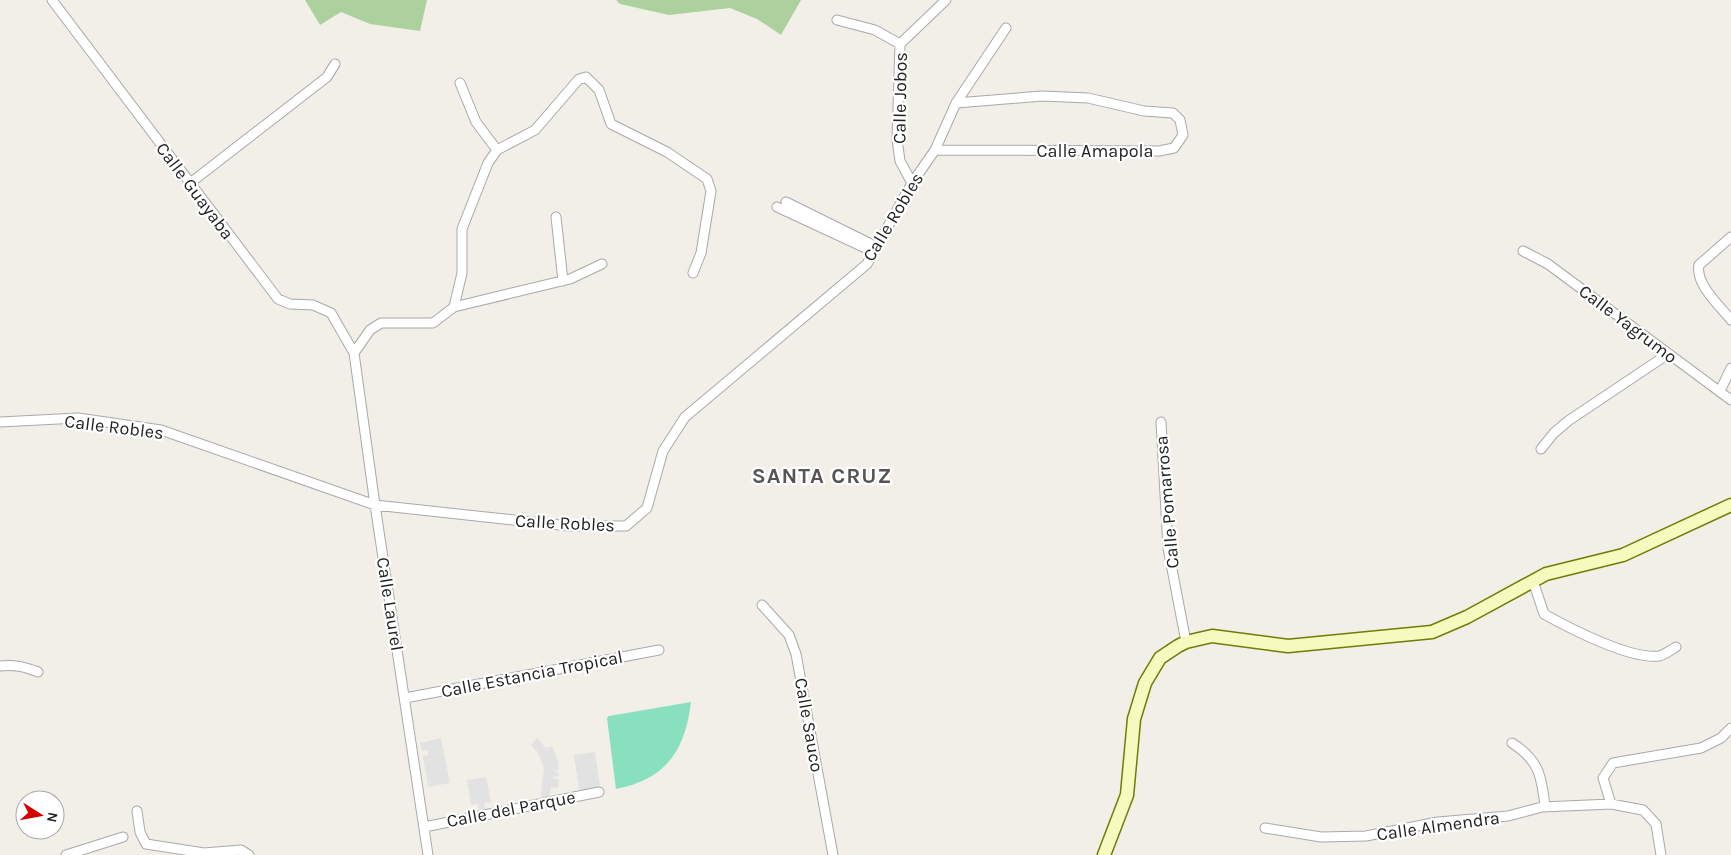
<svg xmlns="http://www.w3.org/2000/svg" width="1731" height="855" viewBox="0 0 1731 855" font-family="Karla,sans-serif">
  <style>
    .forest { fill: #add19e }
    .pitch { fill: #88e0be }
    .parking { fill: #e2e2e2 }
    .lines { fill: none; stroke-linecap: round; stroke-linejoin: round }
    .street-casing { stroke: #a9a9a9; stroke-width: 11 }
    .secondary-casing { stroke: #707d05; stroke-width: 15 }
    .street { stroke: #fff; stroke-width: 9 }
    .secondary { stroke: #f7fabf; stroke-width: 12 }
    .labels { text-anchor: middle; stroke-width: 4.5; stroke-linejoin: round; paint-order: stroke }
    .street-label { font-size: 18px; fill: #222; stroke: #fff }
    .district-label { font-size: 22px; font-weight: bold; letter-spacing: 1px; fill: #555; stroke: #fff }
  </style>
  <rect width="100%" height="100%" fill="#f2efe9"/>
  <path class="forest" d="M 305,0 L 427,0 L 420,31 L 370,24 L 341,12 L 320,25 Z
    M 616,0 L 801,0 L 781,35 L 757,19 L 730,8 L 669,15 L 620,4 Z"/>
  <path class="pitch" d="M 691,702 C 685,751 666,779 616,789 L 607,718 L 609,716 Z"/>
  <path class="parking" d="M 441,738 L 450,783 L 428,787 L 423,756 L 428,755 L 428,752 L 427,750 L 422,751 L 420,743 Z
    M 537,738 L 546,748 L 552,746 L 558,761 L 559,770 L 553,771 L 559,773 L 559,776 L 552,777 L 559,780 L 558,788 L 551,787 L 549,799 L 540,801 L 544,768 L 538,753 L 531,745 Z
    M 595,752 L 600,787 L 579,790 L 574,755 Z
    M 486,777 L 491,802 L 484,803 L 485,809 L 479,810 L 478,804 L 471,805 L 467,780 Z"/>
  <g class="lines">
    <g class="street-casing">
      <path id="street" d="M 52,0 L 278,299 L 290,304 L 313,305 L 331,313 L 354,353 L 375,505 L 428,855
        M 837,20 L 875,30 L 900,44
        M 460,83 L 476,122 L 497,150
        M 935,150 L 1159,151 L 1174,148 L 1183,135 L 1180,120 L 1173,113 L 1144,111 L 1088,98 L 1042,96 L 956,103
        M 912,183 L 900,161 L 897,139 L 900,44 L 946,0
        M 189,184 L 327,77 L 335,64
        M 786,202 L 877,247
        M 777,207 L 874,252
        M 556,217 L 563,281
        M 1731,237 L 1699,265 C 1695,284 1720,306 1731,320
        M 1523,251 L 1548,264 L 1731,400
        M 454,307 L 570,279 L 602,264
        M 354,353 L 370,330 L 381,323 L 433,323 L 454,307 L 462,273 L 462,229 L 488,163 L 497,150 L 535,130 L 579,79 L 586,77 L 599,90 L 611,124 L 667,152 L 707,179 L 711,191 L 701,253 L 693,273
        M 1720,391 L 1731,368
        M 0,422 L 78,418 L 161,430 L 375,505 L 569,526 L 626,526 L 647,508 L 663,451 L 685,417 L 867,264 L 912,183 L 935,150 L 956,103 L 1006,28
        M 1161,422 L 1168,548 L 1186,642
        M 1541,449 L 1554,433 L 1568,421 L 1668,354
        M 1533,581 L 1544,614 C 1569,628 1631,660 1659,656 C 1664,655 1671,650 1676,647
        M 762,605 L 789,635 L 796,654 L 833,855
        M 0,666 C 14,664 25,667 38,672
        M 405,698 L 659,650
        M 1512,743 C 1539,760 1542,777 1545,807
        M 1611,804 L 1603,778 L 1613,763 L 1701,748 L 1721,738 L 1731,728
        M 137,811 L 140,832 L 146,844 L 204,853 L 241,850 L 249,855
        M 424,827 L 599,792
        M 1265,828 L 1321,837 L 1366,836 L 1438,822 L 1508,816 L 1542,807 L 1611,804 L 1643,810 L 1656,824 L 1661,855
        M 66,855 L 123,837"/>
    </g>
    <g class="secondary-casing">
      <path id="secondary" d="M 1104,855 L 1127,795 L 1134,719 L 1145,683 L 1160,658 L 1178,646 L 1186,642 L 1212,636 L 1288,646 L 1432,632 L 1467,617 L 1546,574 L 1623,555 L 1731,505"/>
    </g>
    <use href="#street" class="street"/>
    <use href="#secondary" class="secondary"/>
  </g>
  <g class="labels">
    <g class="street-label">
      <text transform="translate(900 98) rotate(-89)" y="6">Calle Jobos</text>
      <text x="1095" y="157">Calle Amapola</text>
      <text transform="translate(195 191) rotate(53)" y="6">Calle Guayaba</text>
      <text transform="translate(893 217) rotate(-59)" y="6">Calle Robles</text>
      <text transform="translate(1628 324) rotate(37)" y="6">Calle Yagrumo</text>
      <text transform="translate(114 427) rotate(7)" y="6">Calle Robles</text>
      <text transform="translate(1167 502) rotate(-95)" y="6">Calle Pomarrosa</text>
      <text transform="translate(565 523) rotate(3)" y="6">Calle Robles</text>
      <text transform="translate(390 604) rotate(81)" y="6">Calle Laurel</text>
      <text transform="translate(532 674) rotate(-11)" y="6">Calle Estancia Tropical</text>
      <text transform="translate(809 725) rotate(80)" y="6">Calle Sauco</text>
      <text transform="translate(511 809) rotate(-11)" y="6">Calle del Parque</text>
      <text transform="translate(1438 826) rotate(-8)" y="6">Calle Almendra</text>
    </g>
    <g class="district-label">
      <text x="822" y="483">SANTA CRUZ</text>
    </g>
  </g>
  <g transform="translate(40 815) rotate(101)"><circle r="24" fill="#ffffff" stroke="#a7a7a7"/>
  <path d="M0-4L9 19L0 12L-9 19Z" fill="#d40000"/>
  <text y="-8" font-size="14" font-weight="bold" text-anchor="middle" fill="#222222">N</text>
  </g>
</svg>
